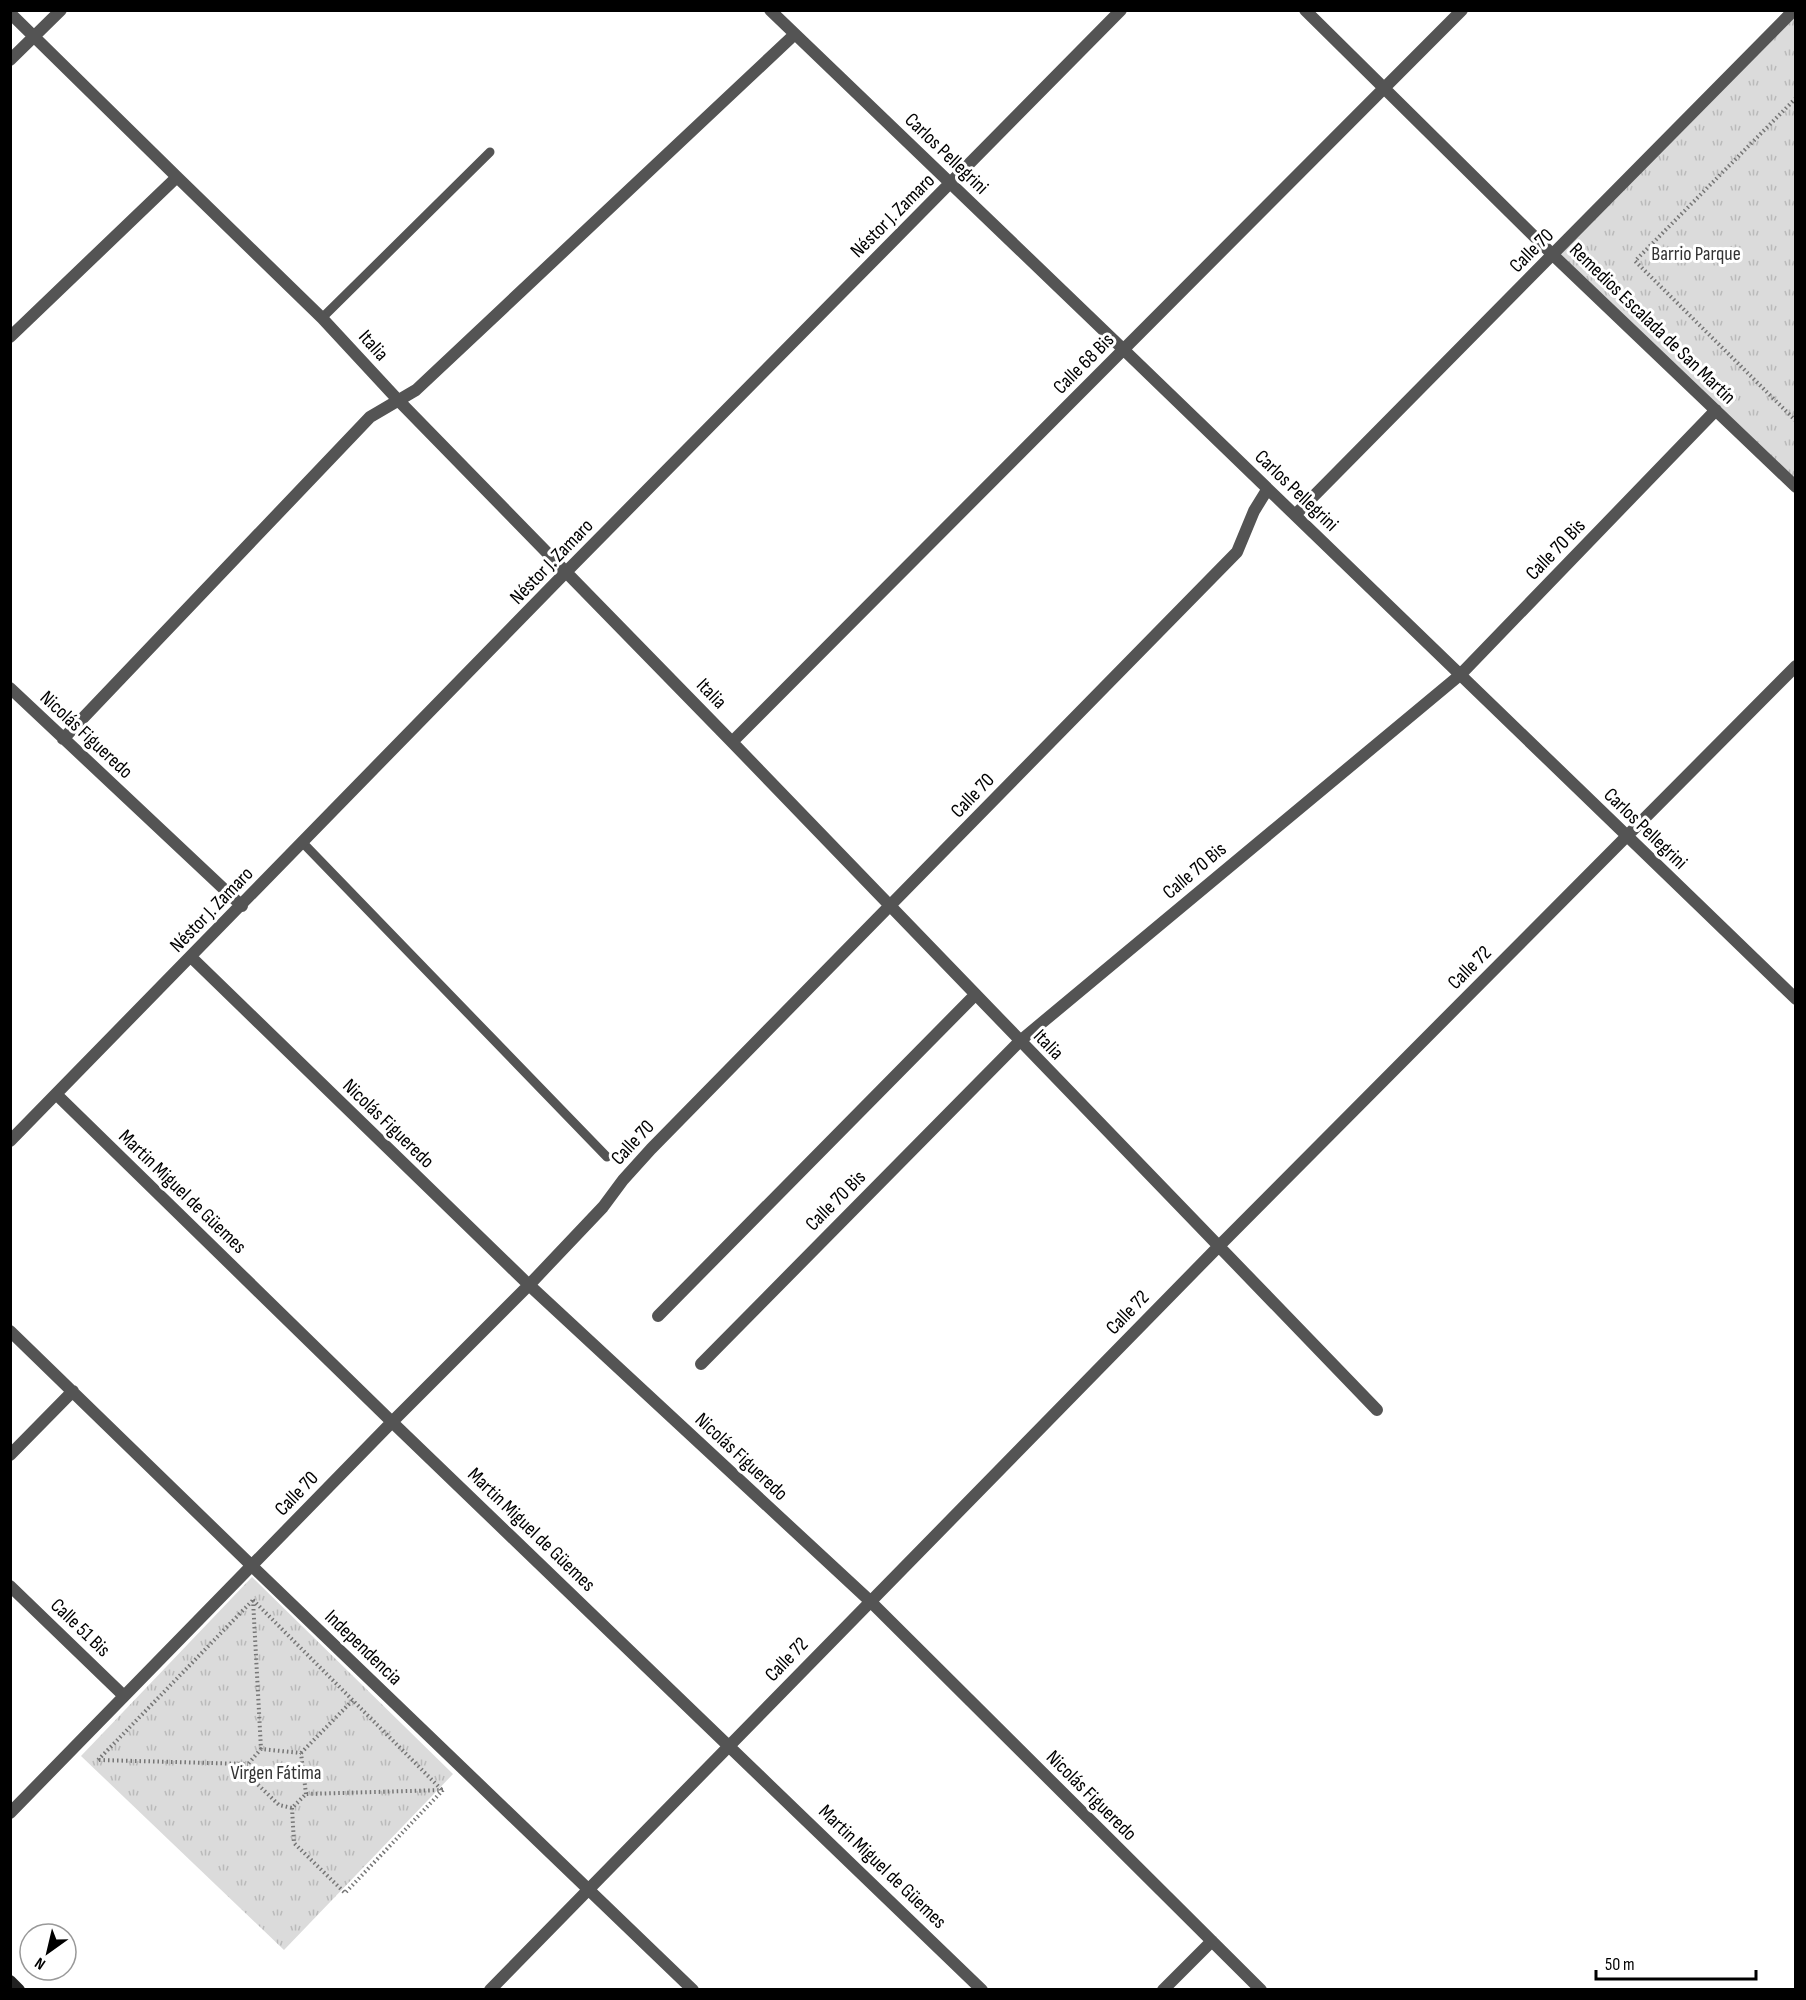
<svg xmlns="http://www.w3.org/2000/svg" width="1806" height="2000" viewBox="0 0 1806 2000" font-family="'Sofia Sans Condensed',sans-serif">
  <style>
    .park { fill: url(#park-tufts) }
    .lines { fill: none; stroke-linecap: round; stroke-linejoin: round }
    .path { stroke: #767676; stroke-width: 4; stroke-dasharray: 1.5 3; stroke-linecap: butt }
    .lane { stroke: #545454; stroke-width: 9 }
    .street { stroke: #545454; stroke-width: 12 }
    .secondary { stroke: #212121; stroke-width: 12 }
    .labels { text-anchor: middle; stroke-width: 6; stroke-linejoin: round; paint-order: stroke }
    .street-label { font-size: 20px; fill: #000; stroke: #fff }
    .park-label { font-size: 20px; fill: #323232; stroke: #fff }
  </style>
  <defs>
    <pattern id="park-tufts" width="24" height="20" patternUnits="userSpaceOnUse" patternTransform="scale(1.5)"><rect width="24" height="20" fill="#dbdbdb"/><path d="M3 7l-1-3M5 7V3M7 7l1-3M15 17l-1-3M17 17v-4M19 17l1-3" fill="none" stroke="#bababa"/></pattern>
  </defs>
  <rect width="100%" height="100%" fill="#fff"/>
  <path class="park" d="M 1795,11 L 1795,487 L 1553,255 Z
    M 252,1577 L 453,1774 L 284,1950 L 81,1756 Z"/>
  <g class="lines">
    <path class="path" d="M 1796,98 L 1635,261 L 1796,421
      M 253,1600 L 442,1790
      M 253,1600 L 261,1749
      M 301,1753 L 353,1700
      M 98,1760 L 253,1600
      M 99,1760 L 248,1764
      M 306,1794 L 301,1753 L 261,1749 L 248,1764 L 249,1776 L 279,1805 L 292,1808 L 306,1794 L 443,1790
      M 292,1808 L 294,1843 L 345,1893 L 443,1790"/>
    <path class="lane" d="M 322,318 L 490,152
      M 303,843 L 607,1157"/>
    <path class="street" d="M 770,10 L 1124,350 L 1796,999
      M 1305,10 L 1553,255 L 1796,487
      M 10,13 L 177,177 L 322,318 L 398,400 L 732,742 L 1377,1410
      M 10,60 L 61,10
      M 10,337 L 177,177
      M 1295,515 L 1794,10
      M 10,688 L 242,906
      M 63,739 L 370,417 L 416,390 L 795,34
      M 732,742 L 1462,10
      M 191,957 L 529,1285 L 870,1601 L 1261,1990
      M 57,1095 L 392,1422 L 982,1990
      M 10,1141 L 566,572 L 1121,10
      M 658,1316 L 975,995
      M 10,1331 L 252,1566 L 693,1990
      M 701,1364 L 1020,1041 L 1460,675 L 1716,410
      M 10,1455 L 73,1391
      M 10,1586 L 124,1696
      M 10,1813 L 392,1422 L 529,1285 L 603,1207 L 623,1180 L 651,1149 L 1237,552 L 1254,511 L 1267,490
      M 490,1990 L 1218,1247 L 1796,666
      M 1163,1990 L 1212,1941"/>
    <path class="secondary" d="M 10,1981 L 19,1990"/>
  </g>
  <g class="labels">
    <g class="street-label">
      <text transform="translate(947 153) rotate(44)" y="7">Carlos Pellegrini</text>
      <text transform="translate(892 215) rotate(-45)" y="7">Néstor J. Zamaro</text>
      <text transform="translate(1531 250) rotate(-45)" y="7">Calle 70</text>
      <text transform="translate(1653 323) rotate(44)" y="7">Remedios Escalada de San Martín</text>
      <text transform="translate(374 345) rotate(48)" y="7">Italia</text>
      <text transform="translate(1083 363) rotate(-45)" y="7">Calle 68 Bis</text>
      <text transform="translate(1297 490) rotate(44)" y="7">Carlos Pellegrini</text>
      <text transform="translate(1555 549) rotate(-46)" y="7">Calle 70 Bis</text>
      <text transform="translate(551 561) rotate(-46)" y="7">Néstor J. Zamaro</text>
      <text transform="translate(712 693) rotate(46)" y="7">Italia</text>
      <text transform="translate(87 734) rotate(43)" y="7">Nicolás Figueredo</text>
      <text transform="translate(972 795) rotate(-46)" y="7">Calle 70</text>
      <text transform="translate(1646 828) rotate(44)" y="7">Carlos Pellegrini</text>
      <text transform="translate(1194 870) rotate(-40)" y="7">Calle 70 Bis</text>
      <text transform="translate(211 909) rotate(-46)" y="7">Néstor J. Zamaro</text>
      <text transform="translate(1469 967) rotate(-45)" y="7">Calle 72</text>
      <text transform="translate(1049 1044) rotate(46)" y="7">Italia</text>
      <text transform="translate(389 1123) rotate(44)" y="7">Nicolás Figueredo</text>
      <text transform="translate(632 1142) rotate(-47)" y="7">Calle 70</text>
      <text transform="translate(183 1191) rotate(44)" y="7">Martin Miguel de Güemes</text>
      <text transform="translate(835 1200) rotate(-45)" y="7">Calle 70 Bis</text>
      <text transform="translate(1127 1312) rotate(-46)" y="7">Calle 72</text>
      <text transform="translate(742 1456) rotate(43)" y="7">Nicolás Figueredo</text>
      <text transform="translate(296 1493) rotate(-46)" y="7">Calle 70</text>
      <text transform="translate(532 1529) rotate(44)" y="7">Martin Miguel de Güemes</text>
      <text transform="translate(81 1627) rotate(44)" y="7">Calle 51 Bis</text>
      <text transform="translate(364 1647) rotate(44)" y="7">Independencia</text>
      <text transform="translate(786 1659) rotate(-46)" y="7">Calle 72</text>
      <text transform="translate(1092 1795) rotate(45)" y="7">Nicolás Figueredo</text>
      <text transform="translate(883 1866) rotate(44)" y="7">Martin Miguel de Güemes</text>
    </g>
    <g class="park-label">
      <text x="1696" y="260">Barrio Parque</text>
      <text x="276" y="1779">Virgen Fátima</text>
    </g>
  </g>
  <rect width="1806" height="2000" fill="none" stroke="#000000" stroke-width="24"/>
  <g transform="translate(48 1952) rotate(214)"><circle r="28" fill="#ffffff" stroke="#999999" stroke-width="1.5"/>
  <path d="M0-4.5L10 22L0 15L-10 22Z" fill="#000000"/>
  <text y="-9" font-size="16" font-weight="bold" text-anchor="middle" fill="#000000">N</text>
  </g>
  <path d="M1596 1970v9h160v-9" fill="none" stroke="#000000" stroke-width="3"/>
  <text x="1605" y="1970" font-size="18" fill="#000000" stroke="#ffffff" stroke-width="4.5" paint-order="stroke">50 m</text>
</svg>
